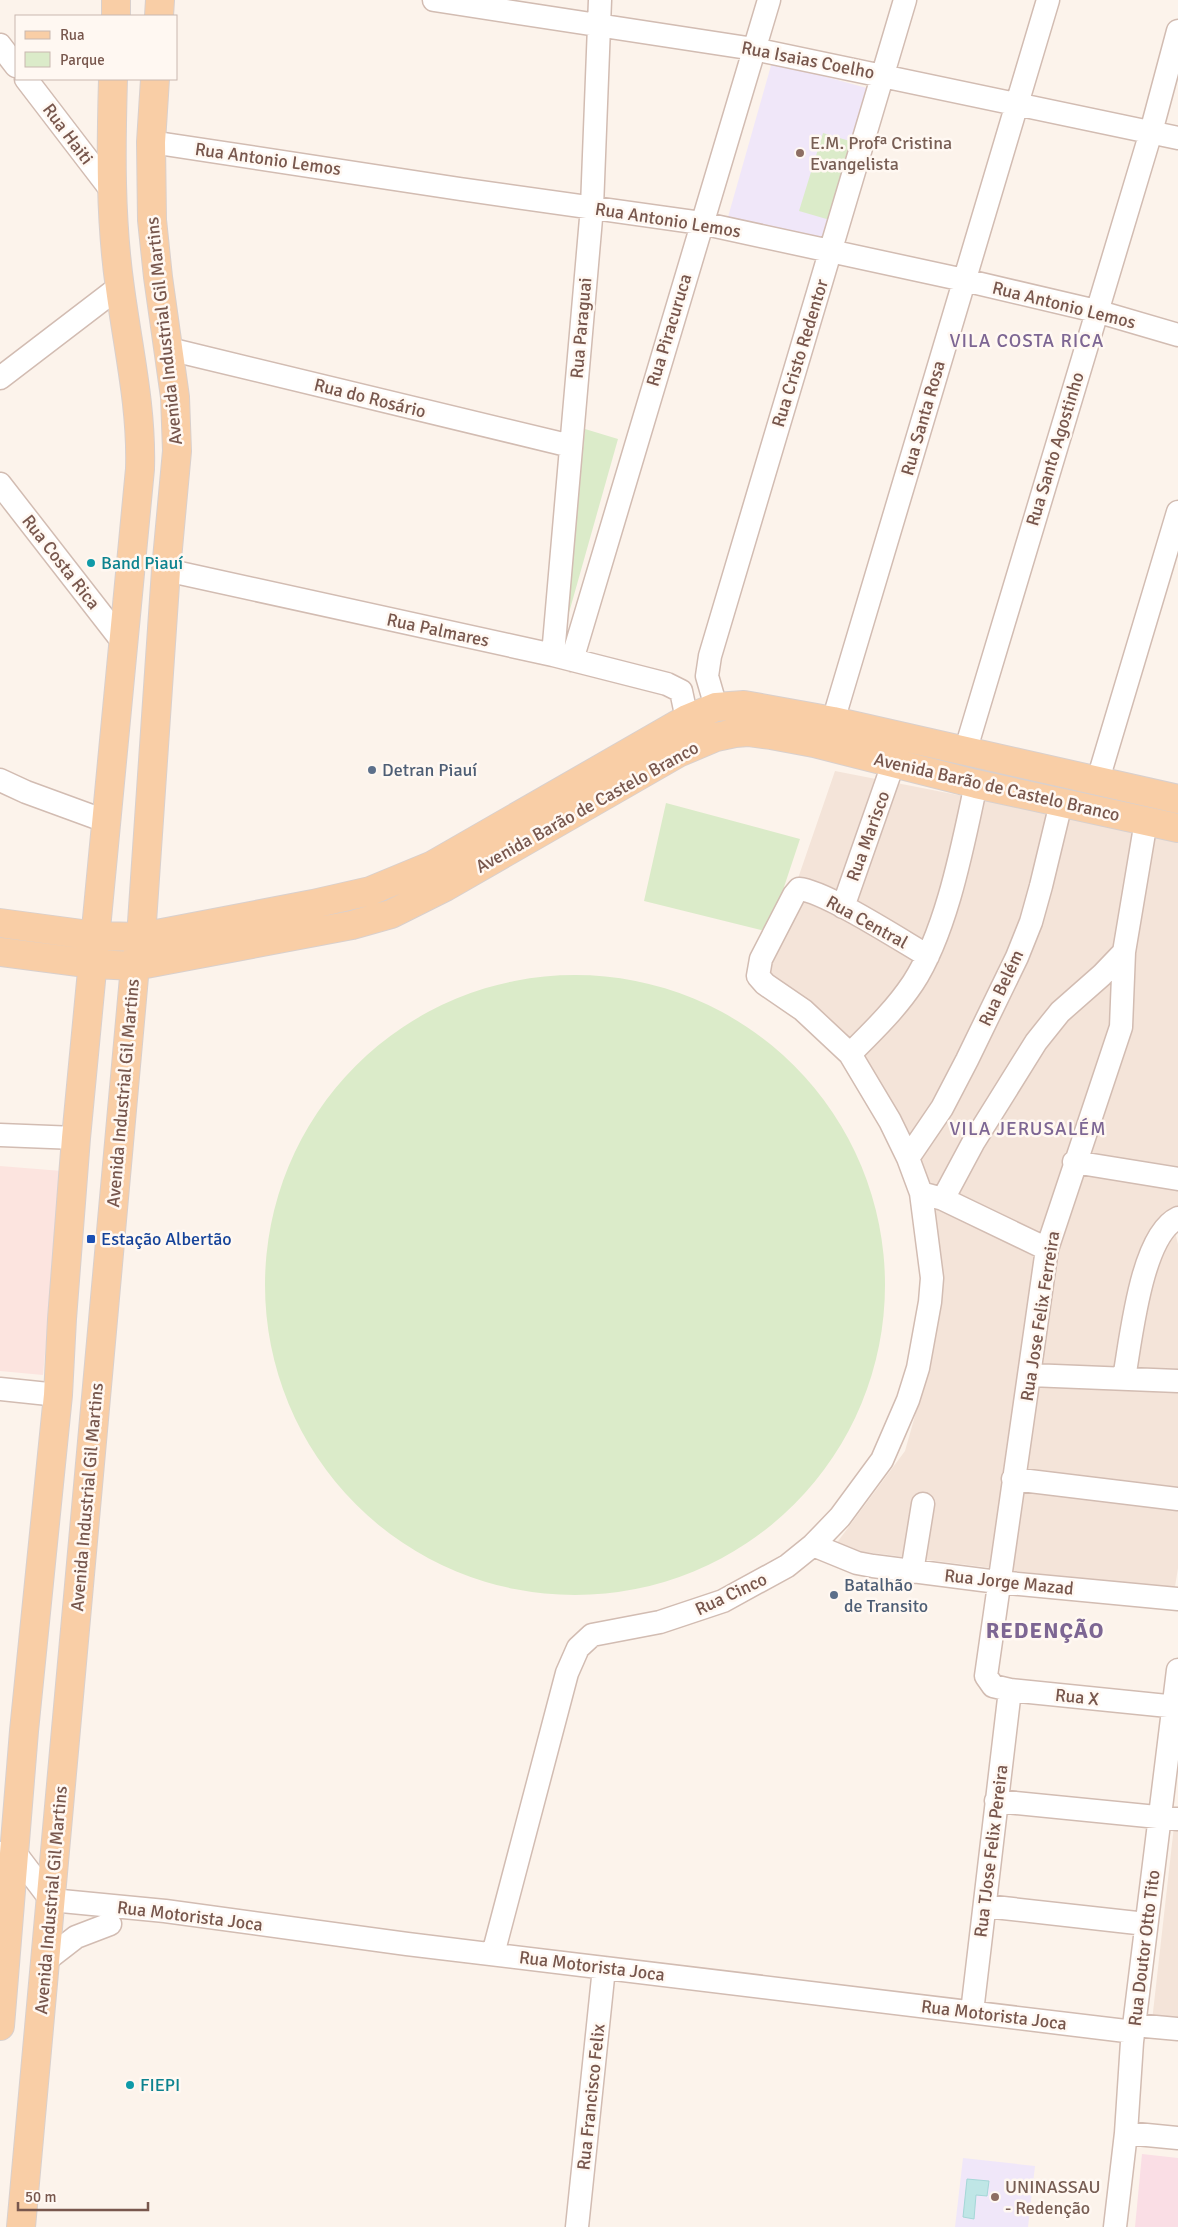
<svg xmlns="http://www.w3.org/2000/svg" width="1178" height="2227" viewBox="0 0 1178 2227" font-family="Signika,sans-serif">
  <style>
    .residential { fill: #f4e4d9 }
    .commercial { fill: #fce4df }
    .education { fill: #f0e7f9 }
    .medical { fill: #fadee5 }
    .green { fill: #dbebc9 }
    .water { fill: #bfe6e6; stroke: #a5d7d8 }
    .lines { fill: none; stroke-linecap: round; stroke-linejoin: round }
    .minor-casing { stroke: #d2bcb2; stroke-width: 25 }
    .major-casing { stroke: #d9d0cd; stroke-width: 30 }
    .minor { stroke: #fff; stroke-width: 22 }
    .major { stroke: #f9cea6; stroke-width: 28 }
    .education-dot { fill: #8d6e63; stroke: #fff8f2; stroke-width: 2 }
    .culture-dot { fill: #0f9aa8; stroke: #fff8f2; stroke-width: 2 }
    .service-dot { fill: #5c6f8a; stroke: #fff8f2; stroke-width: 2 }
    .transit-dot { fill: #1a4fb4; stroke: #fff8f2; stroke-width: 2 }
    .labels { text-anchor: middle; stroke-width: 5; stroke-linejoin: round; paint-order: stroke }
    .street-label { font-size: 18px; fill: #78574d; stroke: #fff8f2 }
    .education-label { font-size: 18px; fill: #785e54; stroke: #fff8f2; text-anchor: start }
    .culture-label { font-size: 18px; fill: #0d838f; stroke: #fff8f2; text-anchor: start }
    .service-label { font-size: 18px; fill: #4e5e75; stroke: #fff8f2; text-anchor: start }
    .transit-label { font-size: 18px; fill: #164399; stroke: #fff8f2; text-anchor: start }
    .neighbourhood-label { font-size: 19px; letter-spacing: 1px; fill: #7d6693; stroke: #fff8f2 }
    .district-label { font-size: 22px; font-weight: bold; letter-spacing: 1px; fill: #7d6693; stroke: #fff8f2 }
  </style>
  <rect width="100%" height="100%" fill="#fcf3eb"/>
  <path class="residential" d="M 835,771 L 1178,838 L 1178,1217 L 1176,1236 L 1178,1244 L 1178,1568 L 1175,1587 L 1159,1589 L 833,1548 L 905,1451 L 932,1356 L 942,1264 L 926,1190 L 896,1115 L 765,974 Z
    M 1174,1826 L 1178,1826 L 1178,2023 L 1152,2021 Z"/>
  <path class="commercial" d="M 0,1166 L 62,1171 L 43,1375 L 0,1371 Z"/>
  <path class="education" d="M 772,62 L 874,90 L 827,246 L 728,217 Z
    M 963,2158 L 1035,2166 L 1028,2227 L 955,2227 Z"/>
  <path class="medical" d="M 1142,2154 L 1178,2158 L 1178,2227 L 1135,2227 Z"/>
  <path class="green" d="M 823,133 L 853,142 L 830,220 L 799,211 Z
    M 585,429 L 618,439 L 563,634 Z
    M 666,803 L 800,839 L 769,932 L 644,901 Z
    M265 1285a310 310 0 1 1 620 0a310 310 0 1 1-620 0Z"/>
  <path class="water" d="M 967,2179 L 989,2181 L 987,2196 L 976,2195 L 974,2219 L 963,2217 Z"/>
  <g class="lines">
    <g class="minor-casing">
      <path id="minor" d="M 434,0 L 754,49 L 1178,138
        M 0,45 L 16,66
        M 26,79 L 111,190
        M 151,142 L 460,189 L 701,223 L 964,280 L 1096,311 L 1178,335
        M 169,349 L 571,446
        M 0,378 L 119,287
        M 0,484 L 122,641
        M 166,570 L 553,655 L 667,684 L 681,691 L 687,719
        M 553,655 L 592,207 L 600,0
        M 572,660 L 769,0
        M 716,707 L 707,676 L 710,656 L 905,0
        M 833,721 L 1048,0
        M 965,752 L 1151,132 L 1178,31
        M 0,780 L 26,792 L 108,822
        M 1097,783 L 1178,512
        M 1146,821 L 1124,952 L 1121,1027 L 1047,1249 L 986,1676 L 993,1686 L 1010,1690 L 1178,1707
        M 843,907 L 893,764
        M 850,1054 C 872,1032 895,1010 913,983 C 947,931 963,844 976,784
        M 0,1135 L 76,1138
        M 908,1158 L 942,1108 L 967,1060 L 1017,957 L 1031,922 L 1041,886 L 1061,803
        M 1074,1162 L 1178,1179
        M 921,1193 L 943,1199 L 973,1143 L 1036,1042 L 1060,1012 L 1102,975 L 1124,952
        M 943,1199 L 1047,1249
        M 1030,1375 L 1178,1381
        M 1124,1378 C 1131,1340 1141,1235 1178,1218
        M 0,1389 L 58,1395
        M 1013,1479 L 1178,1499
        M 813,1545 L 857,1563 L 873,1566 L 998,1582 L 1178,1599
        M 912,1572 L 923,1504
        M 996,1801 L 1178,1819
        M 0,1853 L 16,1854 L 51,1900 L 165,1911 L 407,1944 L 1134,2032
        M 985,1906 L 1146,1924
        M 493,1954 L 567,1673 L 578,1648 L 592,1635 L 660,1622 L 723,1601 L 787,1566 L 813,1545 L 840,1517 L 882,1460 L 908,1400 L 918,1368 L 930,1302 L 932,1278 L 921,1193 L 908,1158 L 890,1121 L 850,1054 L 803,1010 L 765,984 L 758,976 L 761,959 L 794,895 L 799,889 C 825,891 902,941 928,956
        M 45,1961 L 76,1937 L 110,1924
        M 972,2012 L 1010,1690
        M 1134,2025 L 1178,2029
        M 1126,2133 L 1178,2138
        M 577,2227 L 604,1968
        M 1115,2227 L 1126,2133 L 1132,2042 L 1178,1670"/>
    </g>
    <g class="major-casing">
      <path id="major" d="M 116,16 L 116,0
        M 159,16 L 160,0
        M 0,923 L 97,936 L 141,937 L 313,904 L 370,891 L 433,865 L 687,719 L 716,707 L 744,705 L 833,721 L 1178,799
        M 0,952 L 94,964 L 135,966 L 352,925 L 391,914 L 445,887 L 678,753 L 716,737 L 735,733 L 748,732 L 771,735 L 814,743 L 976,784 L 1178,828
        M 0,2026 L 24,1731 L 58,1395 L 62,1319 L 76,1138 L 140,469 C 142,408 128,348 120,288 C 110,218 111,149 113,79
        M 21,2227 L 135,966 L 141,937 L 166,570 L 177,451 L 175,397 L 158,277 L 152,220 L 151,142 L 155,79"/>
    </g>
    <use href="#minor" class="minor"/>
    <use href="#major" class="major"/>
  </g>
  <g class="education-dot">
    <circle cx="800" cy="153" r="5"/>
    <circle cx="995" cy="2197" r="5"/>
  </g>
  <g class="culture-dot">
    <circle cx="91" cy="563" r="5"/>
    <circle cx="130" cy="2085" r="5"/>
  </g>
  <g class="service-dot">
    <circle cx="372" cy="770" r="5"/>
    <circle cx="834" cy="1595" r="5"/>
  </g>
  <rect class="transit-dot" x="86" y="1234" width="10" height="10" rx="2.5"/>
  <g class="labels">
    <g class="street-label">
      <text transform="translate(808 60) rotate(11)" y="6">Rua Isaias Coelho</text>
      <text transform="translate(68 134) rotate(53)" y="6">Rua Haiti</text>
      <text transform="translate(268 159) rotate(8)" y="6">Rua Antonio Lemos</text>
      <text transform="translate(668 220) rotate(9)" y="6">Rua Antonio Lemos</text>
      <text transform="translate(1064 305) rotate(14)" y="6">Rua Antonio Lemos</text>
      <text transform="translate(581 328) rotate(-85)" y="6">Rua Paraguai</text>
      <text transform="translate(669 330) rotate(-73)" y="6">Rua Piracuruca</text>
      <text transform="translate(164 331) rotate(-96)" y="6">Avenida Industrial Gil Martins</text>
      <text transform="translate(800 353) rotate(-73)" y="6">Rua Cristo Redentor</text>
      <text transform="translate(370 398) rotate(14)" y="6">Rua do Rosário</text>
      <text transform="translate(923 418) rotate(-74)" y="6">Rua Santa Rosa</text>
      <text transform="translate(1055 449) rotate(-73)" y="6">Rua Santo Agostinho</text>
      <text transform="translate(61 562) rotate(52)" y="6">Rua Costa Rica</text>
      <text transform="translate(438 630) rotate(12)" y="6">Rua Palmares</text>
      <text transform="translate(997 787) rotate(13)" y="6">Avenida Barão de Castelo Branco</text>
      <text transform="translate(587 807) rotate(-29)" y="6">Avenida Barão de Castelo Branco</text>
      <text transform="translate(868 836) rotate(-70)" y="6">Rua Marisco</text>
      <text transform="translate(867 922) rotate(29)" y="6">Rua Central</text>
      <text transform="translate(1001 988) rotate(-65)" y="6">Rua Belém</text>
      <text transform="translate(123 1093) rotate(-85)" y="6">Avenida Industrial Gil Martins</text>
      <text transform="translate(1040 1316) rotate(-81)" y="6">Rua Jose Felix Ferreira</text>
      <text transform="translate(87 1497) rotate(-85)" y="6">Avenida Industrial Gil Martins</text>
      <text transform="translate(1009 1582) rotate(6)" y="6">Rua Jorge Mazad</text>
      <text transform="translate(731 1594) rotate(-25)" y="6">Rua Cinco</text>
      <text transform="translate(1077 1697) rotate(6)" y="6">Rua X</text>
      <text transform="translate(991 1851) rotate(-83)" y="6">Rua TJose Felix Pereira</text>
      <text transform="translate(51 1900) rotate(-85)" y="6">Avenida Industrial Gil Martins</text>
      <text transform="translate(190 1916) rotate(7)" y="6">Rua Motorista Joca</text>
      <text transform="translate(1144 1948) rotate(-83)" y="6">Rua Doutor Otto Tito</text>
      <text transform="translate(592 1966) rotate(7)" y="6">Rua Motorista Joca</text>
      <text transform="translate(994 2015) rotate(7)" y="6">Rua Motorista Joca</text>
      <text transform="translate(591 2097) rotate(-84)" y="6">Rua Francisco Felix</text>
    </g>
    <g class="education-label">
      <text x="810" y="149">E.M. Profª Cristina<tspan x="810" dy="21">Evangelista</tspan></text>
      <text x="1005" y="2193">UNINASSAU<tspan x="1005" dy="21">- Redenção</tspan></text>
    </g>
    <g class="culture-label">
      <text x="101" y="569">Band Piauí</text>
      <text x="140" y="2091">FIEPI</text>
    </g>
    <g class="service-label">
      <text x="382" y="776">Detran Piauí</text>
      <text x="844" y="1591">Batalhão<tspan x="844" dy="21">de Transito</tspan></text>
    </g>
    <g class="transit-label">
      <text x="101" y="1245">Estação Albertão</text>
    </g>
    <g class="neighbourhood-label">
      <text x="1027" y="347">VILA COSTA RICA</text>
      <text x="1028" y="1135">VILA JERUSALÉM</text>
    </g>
    <g class="district-label">
      <text x="1045" y="1638">REDENÇÃO</text>
    </g>
  </g>
  <rect x="15" y="15" width="162" height="65" fill="#fff8f2" stroke="#c9b8b0"/>
  <rect x="25" y="31" width="25" height="8" fill="#f9cea6" stroke="#c9b8b0"/>
  <text x="60" y="40" font-size="15" fill="#78574d">Rua</text>
  <rect x="25" y="52" width="25" height="15" fill="#dbebc9" stroke="#c9b8b0"/>
  <text x="60" y="65" font-size="15" fill="#78574d">Parque</text>
  <path d="M18 2202v8h130v-8" fill="none" stroke="#78574d" stroke-width="2.5"/>
  <text x="25" y="2202" font-size="15" fill="#78574d" stroke="#fff8f2" stroke-width="4" paint-order="stroke">50 m</text>
</svg>
